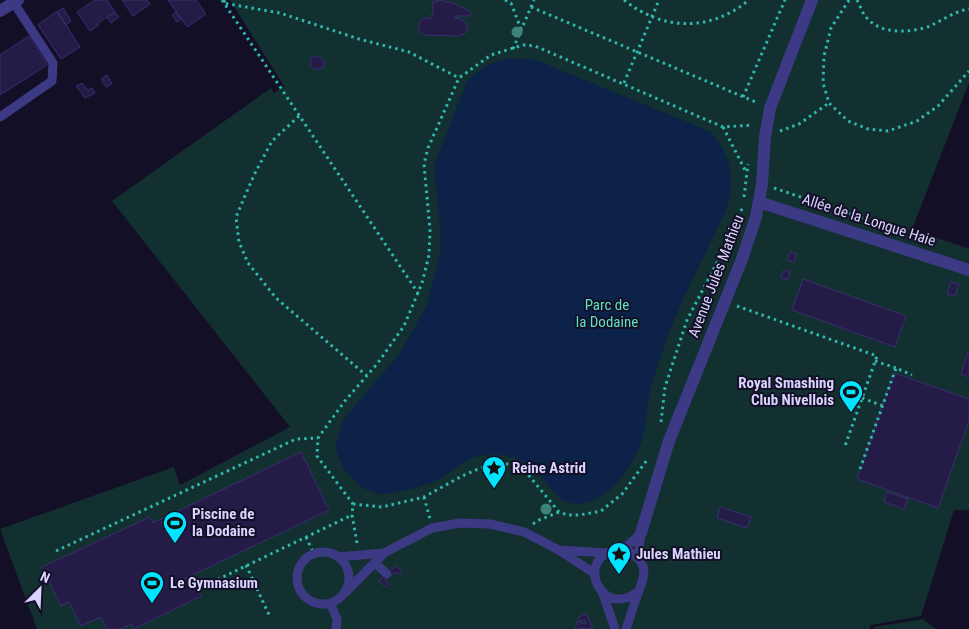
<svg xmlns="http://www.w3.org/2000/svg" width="969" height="629" viewBox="0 0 969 629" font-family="'Roboto Condensed',sans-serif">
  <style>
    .green { fill: #12302f }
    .water { fill: #0c2248 }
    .building { fill: #241b47; stroke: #3b2d73 }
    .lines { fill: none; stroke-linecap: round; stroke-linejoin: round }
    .path { stroke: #2fb8b0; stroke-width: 3; stroke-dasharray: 2.5 4; stroke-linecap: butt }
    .service { stroke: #3d3a85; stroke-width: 9 }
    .minor { stroke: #3d3a85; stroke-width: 12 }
    .tertiary { stroke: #3d3a85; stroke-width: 12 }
    .tree { fill: #3d827b }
    .labels { text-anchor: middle; stroke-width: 4; stroke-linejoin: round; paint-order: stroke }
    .street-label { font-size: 15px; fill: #d9d4ff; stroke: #130f26 }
    .park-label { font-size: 15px; fill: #5fe0c0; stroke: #130f26 }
    .poi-label { font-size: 15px; font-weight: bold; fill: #d9d4ff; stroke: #130f26; text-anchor: start }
  </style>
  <rect width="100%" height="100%" fill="#130f26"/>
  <path class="green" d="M 230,0 L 969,0 L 969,83 L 912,229 L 969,249 L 969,510 L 954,510 L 921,616 L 871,625 L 869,629 L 37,629 L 0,529 L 174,467 L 180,485 L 290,427 L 112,201 L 271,88 L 274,93 L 284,86 Z
    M 923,619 L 936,629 L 873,629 L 874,627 Z"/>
  <path class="water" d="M 508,58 L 536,60 L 711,132 C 727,151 734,169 730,194 C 727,210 720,223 713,237 C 701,263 687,289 676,316 C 667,338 658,361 652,384 C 646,402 648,423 642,440 C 632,471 597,519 560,499 L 533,467 L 515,458 L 501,455 L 487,455 L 475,457 L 465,461 L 437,481 L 412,489 L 382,495 L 362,488 L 344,470 L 335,447 L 343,420 L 400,353 L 426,307 L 440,254 L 440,225 L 434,166 L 467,81 L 485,66 Z"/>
  <path class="building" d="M 95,0 L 107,0 L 115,12 L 98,23 L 99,25 L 90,31 L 77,12 Z
    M 122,0 L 147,0 L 150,4 L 133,16 Z
    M 168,0 L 196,0 L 206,14 L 187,27 Z
    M 437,0 L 453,3 L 471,12 L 469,16 L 455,16 L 456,18 L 463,20 L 467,25 L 467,29 L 464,34 L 458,36 L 424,35 L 420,32 L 418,28 L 419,22 L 424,18 L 430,19 L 431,15 L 433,15 L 433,1 L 437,2 Z
    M 63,8 L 71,21 L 66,25 L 57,12 Z
    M 57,11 L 80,47 L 61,59 L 38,25 Z
    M 115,12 L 119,17 L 111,23 L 107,17 Z
    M 176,12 L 181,19 L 177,22 L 172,15 Z
    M 29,36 L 47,65 L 0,95 L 0,55 Z
    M 318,56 L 324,61 L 323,68 L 316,70 L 310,66 L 311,58 Z
    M 107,75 L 112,84 L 106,87 L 101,79 Z
    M 82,83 L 88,90 L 92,88 L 95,93 L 85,98 L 76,86 Z
    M 790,252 L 796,254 L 794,262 L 787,260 Z
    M 784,270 L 790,272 L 787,280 L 781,278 Z
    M 803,279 L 906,316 L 895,347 L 792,310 Z
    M 951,282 L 959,284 L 955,296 L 947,294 Z
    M 968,352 L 969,352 L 969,377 L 961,374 Z
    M 894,373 L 969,399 L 969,420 L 938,508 L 857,479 Z
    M 301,452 L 329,510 L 182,580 L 184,586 L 194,581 L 201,596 L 134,629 L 131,624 L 121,629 L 107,629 L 101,617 L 81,626 L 69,602 L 61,606 L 42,567 L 150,517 L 153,523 Z
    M 887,492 L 908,499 L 904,509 L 884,502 Z
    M 720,507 L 751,517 L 747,528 L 717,518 Z
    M 396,566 L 402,571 L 398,575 L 395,572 L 385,580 L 388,584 L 385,587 L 379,581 Z
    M 586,614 L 593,628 L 575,629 L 577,622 L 586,624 L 585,620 L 580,621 L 578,617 Z"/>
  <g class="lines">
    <path class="path" d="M 222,0 L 418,293
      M 225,0 L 223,3 L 280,13 L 359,39 L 409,52 L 459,78
      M 505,0 L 511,3 L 521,29
      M 624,0 C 663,31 710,32 749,0
      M 849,0 L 831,28 L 824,56 L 823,83 L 829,103 L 848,121 L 868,129 L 888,131 L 917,121 L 938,106 L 969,71
      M 857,0 C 860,5 862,13 866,17 C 880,35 911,33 930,26 C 943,20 955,11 969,9
      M 531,7 L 758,103
      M 513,49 L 534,0
      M 624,83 L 659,0
      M 743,97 L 785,0
      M 299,116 L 272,141 L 254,175 L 236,217 L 239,242 L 248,263 L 276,298 L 367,376
      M 723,127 L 746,172
      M 780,131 L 799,124 L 829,103
      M 774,188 L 924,239
      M 744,197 L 748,164
      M 737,306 L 877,356 L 845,446
      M 875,361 L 896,368
      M 862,398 L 883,406
      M 661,422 L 665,387 L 687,320 L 733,232 L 743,206
      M 860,469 L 896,368 L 912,375
      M 424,497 L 430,519
      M 353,504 L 382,507 L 424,497 L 462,476 L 495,462 L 512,465 L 526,472 L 559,512 L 568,515 L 580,515 L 601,511 L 622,494 L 647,460
      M 533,524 L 537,521 L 559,512
      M 306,537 L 314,554
      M 357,543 L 352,515 L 353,504 L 317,456 L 318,438 L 344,402 L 377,364 L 404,326 L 422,283 L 429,255 L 430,230 L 424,164 L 428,148 L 459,78 L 491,55 L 523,45 L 535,46 L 723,127 L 753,125
      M 56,551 L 296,439 L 318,438
      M 246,565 L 270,617
      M 200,588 L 352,515"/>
    <path class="service" d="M 0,117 L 52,81 L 53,63 L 14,3
      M 559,550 L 606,553
      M 623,550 L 641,533
      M297 578a26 26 0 1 1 52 0a26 26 0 1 1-52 0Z
      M 338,557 L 384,553
      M 638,557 L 641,533
      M 375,563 L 387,574
      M 345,593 L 384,553 L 432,528 L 460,523 L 490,524 L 524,532 L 557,549 L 594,573
      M 603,594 L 615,629
      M 330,603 L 337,619 L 336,629
      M 626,629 C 630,618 633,607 637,596 C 642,581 651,567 634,555 C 628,550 620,548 612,551 C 576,562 602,620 639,591"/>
    <path class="minor" d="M 759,202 L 969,270
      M 641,533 L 669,441 L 742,259 L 756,217 L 762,184 L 765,137 L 770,108 L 812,0"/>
    <path class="tertiary" d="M 0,11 L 18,0"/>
  </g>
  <g class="tree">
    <circle cx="517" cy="32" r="5.5"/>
    <circle cx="546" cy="509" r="5.5"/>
  </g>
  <defs>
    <g id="stadium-pin" transform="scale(1.25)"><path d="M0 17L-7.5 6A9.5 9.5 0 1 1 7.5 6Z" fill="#00e5ff" stroke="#130f26"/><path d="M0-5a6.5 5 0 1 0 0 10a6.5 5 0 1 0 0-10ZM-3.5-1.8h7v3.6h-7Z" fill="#111"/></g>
    <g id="sight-pin" transform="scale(1.25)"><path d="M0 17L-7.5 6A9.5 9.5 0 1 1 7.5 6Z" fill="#00e5ff" stroke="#130f26"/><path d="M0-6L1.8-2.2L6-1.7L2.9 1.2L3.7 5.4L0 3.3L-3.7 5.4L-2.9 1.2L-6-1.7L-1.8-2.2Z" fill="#111"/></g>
  </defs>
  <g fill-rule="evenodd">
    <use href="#stadium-pin" x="851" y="392"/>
    <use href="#sight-pin" x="494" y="468"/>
    <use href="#stadium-pin" x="175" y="523"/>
    <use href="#sight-pin" x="619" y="554"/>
    <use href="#stadium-pin" x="152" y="583"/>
  </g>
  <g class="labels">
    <g class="street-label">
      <text transform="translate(869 220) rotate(18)" y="5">Allée de la Longue Haie</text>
      <text transform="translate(716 276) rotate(-69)" y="5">Avenue Jules Mathieu</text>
    </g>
    <g class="park-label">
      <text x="607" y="310">Parc de<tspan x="607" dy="17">la Dodaine</tspan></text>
    </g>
    <g class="poi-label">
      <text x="834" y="388" text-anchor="end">Royal Smashing<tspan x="834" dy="17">Club Nivellois</tspan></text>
      <text x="512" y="473">Reine Astrid</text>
      <text x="192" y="519">Piscine de<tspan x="192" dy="17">la Dodaine</tspan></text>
      <text x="636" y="559">Jules Mathieu</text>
      <text x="170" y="588">Le Gymnasium</text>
    </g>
  </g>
  <g transform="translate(40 589) rotate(24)" stroke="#130f26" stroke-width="4" paint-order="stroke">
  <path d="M0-4L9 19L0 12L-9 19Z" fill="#d9d4ff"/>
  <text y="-8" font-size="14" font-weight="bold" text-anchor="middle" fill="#d9d4ff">N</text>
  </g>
</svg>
